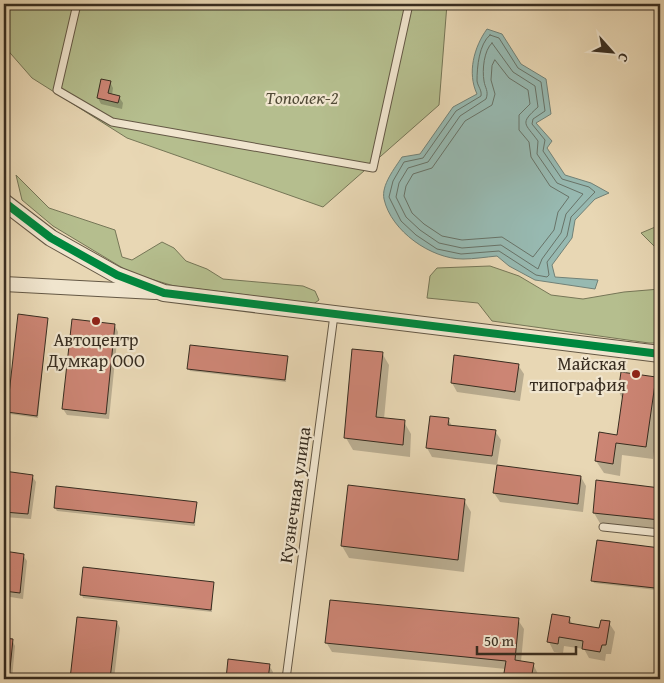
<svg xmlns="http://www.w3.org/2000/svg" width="664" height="683" viewBox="0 0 664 683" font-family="'Gentium Book Plus',serif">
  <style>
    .green { fill: #b5be8e; stroke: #767657 }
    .water { fill: #97b9b1; stroke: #718177 }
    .shadow { fill: #0003 }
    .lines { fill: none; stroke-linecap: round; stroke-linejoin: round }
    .shore { stroke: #687368; stroke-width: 1 }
    .building { fill: #cc8574; stroke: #382d20 }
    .service-casing { stroke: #645845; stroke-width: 9 }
    .minor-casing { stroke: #645845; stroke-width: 16 }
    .tertiary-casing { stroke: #645845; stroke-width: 18 }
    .service { stroke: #f0e5ce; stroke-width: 7 }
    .minor { stroke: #f0e5ce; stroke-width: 14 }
    .tertiary { stroke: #f0e5ce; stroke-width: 16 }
    .cycleway-casing { stroke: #f0e5ce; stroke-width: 11 }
    .cycleway { stroke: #00873e; stroke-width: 8 }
    .poi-dot { fill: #8f2418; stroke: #f0e5ce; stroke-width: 2 }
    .labels { text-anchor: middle; stroke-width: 4.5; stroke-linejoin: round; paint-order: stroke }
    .park-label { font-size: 18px; font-style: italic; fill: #514a36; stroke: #f0e5ce }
    .poi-label { font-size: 18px; fill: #382d20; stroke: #f0e5ce }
    .street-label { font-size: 18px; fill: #382d20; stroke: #f0e5ce }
  </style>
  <rect width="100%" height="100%" fill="#e8d7b4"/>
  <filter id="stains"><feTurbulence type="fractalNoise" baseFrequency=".004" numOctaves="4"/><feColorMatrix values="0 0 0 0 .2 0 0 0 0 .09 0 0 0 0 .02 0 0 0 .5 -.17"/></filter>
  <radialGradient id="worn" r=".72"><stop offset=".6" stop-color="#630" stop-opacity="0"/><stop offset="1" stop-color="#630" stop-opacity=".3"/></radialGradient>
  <path class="green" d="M 4,4 L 447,4 L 439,105 L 323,207 L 127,138 L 32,78 L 4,46 Z
    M 16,175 L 49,208 L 115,230 L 122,257 L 132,260 L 162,242 L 174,248 L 186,261 L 207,269 L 223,279 L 303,286 L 315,291 L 319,300 L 309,307 L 247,295 L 174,286 L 131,273 L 53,226 L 22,200 Z
    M 660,225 L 660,252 L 641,233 Z
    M 490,266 L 519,276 L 551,295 L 583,299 L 624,292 L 660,289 L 660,343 L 649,343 L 492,321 L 478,303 L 427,298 L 430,276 L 437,268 Z"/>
  <path class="water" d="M 487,29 L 502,34 L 521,64 L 546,79 L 551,114 L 536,123 L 552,141 L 547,148 L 565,175 L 591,183 L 609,193 L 595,199 L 575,220 L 572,238 L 552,265 L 555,277 L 598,280 L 595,289 L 535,280 L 509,266 L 497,256 C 486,257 474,259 463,259 C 431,259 391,231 384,199 C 381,185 395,168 402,157 L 420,154 L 453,107 L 477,94 C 467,73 474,47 487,29 Z"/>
  <path class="shadow" d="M 110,82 L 113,88 L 112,95 L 119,97 L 123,103 L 122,109 L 101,104 L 98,98 Z
    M 47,319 L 38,418 L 10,414 L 8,411 Z
    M 115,326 L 118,332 L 109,419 L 67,415 L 63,409 Z
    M 382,353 L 389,365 L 384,419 L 404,422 L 411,434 L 410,457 L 353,450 L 346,438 Z
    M 287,357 L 286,382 L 190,371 L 189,369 Z
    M 518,365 L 524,374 L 520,401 L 457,392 L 452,383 Z
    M 655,378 L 660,388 L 660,403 L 653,459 L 622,455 L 620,476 L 604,473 L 596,461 L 618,436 L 623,400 L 619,392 Z
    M 448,419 L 452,426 L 495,431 L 501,440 L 497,465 L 432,457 L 427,448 Z
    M 4,472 L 32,476 L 36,482 L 31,519 L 4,517 Z
    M 581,477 L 586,486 L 583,512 L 500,502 L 494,493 Z
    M 597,482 L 660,489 L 660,532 L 601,525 L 594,513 Z
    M 464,500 L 471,512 L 464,572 L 349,558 L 342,546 Z
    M 196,503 L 195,526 L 57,511 L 55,508 Z
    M 659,549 L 656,590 L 594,583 L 593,581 Z
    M 4,553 L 23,555 L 27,561 L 23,599 L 4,596 Z
    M 213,583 L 212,612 L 83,598 L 82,595 Z
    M 78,618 L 117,622 L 120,628 L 114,679 L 71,679 Z
    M 569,618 L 573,625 L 600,629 L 609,623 L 615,632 L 611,654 L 606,654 L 605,661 L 589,658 L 584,649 L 564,646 L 563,653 L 554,652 L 549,642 Z
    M 518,620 L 524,629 L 521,662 L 533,664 L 538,674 L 537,679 L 504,679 L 506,669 L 332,652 L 326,642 Z
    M 4,639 L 12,640 L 15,646 L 12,679 L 4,679 Z
    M 229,661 L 269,665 L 273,672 L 272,679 L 227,679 Z"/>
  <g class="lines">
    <path class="shore" d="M 490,35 L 499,38 L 518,68 L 541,82 L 545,111 L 533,119 L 532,124 L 545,140 L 543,151 L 562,179 L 589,187 L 595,192 L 571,217 L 567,236 L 547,262 L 549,275 L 547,277 L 536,275 L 499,251 L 461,254 L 437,249 L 416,235 L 401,221 L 389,197 L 393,181 L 404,162 L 423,158 L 456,111 L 481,96 C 482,90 478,87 477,81 C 477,67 479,44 490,35 Z
      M 492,43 L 513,72 L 535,86 L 538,107 C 519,124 525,123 538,141 L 537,154 L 557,183 L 583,194 L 566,214 L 561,233 L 542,259 L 538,269 L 501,245 L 462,248 L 439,243 L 420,230 L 406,217 L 396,197 L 399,183 L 408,168 L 428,162 L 460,116 L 486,99 C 489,91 485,88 484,81 C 482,70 484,50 492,43 Z
      M 495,60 L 509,78 L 528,90 L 530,104 L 519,115 L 519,130 L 529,142 L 531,157 L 550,186 L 569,197 L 558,212 L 554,230 L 533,257 L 502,237 L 462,240 L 442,236 L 424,224 L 412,213 L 404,196 L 406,186 L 413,174 L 432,168 L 465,121 L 492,105 L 495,94 L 491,80 L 492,66 Z"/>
  </g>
  <path class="building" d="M 101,79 L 111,81 L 108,93 L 120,96 L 118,103 L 97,98 Z
    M 18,314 L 48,318 L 37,416 L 7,412 Z
    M 72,319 L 115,324 L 106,414 L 62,409 Z
    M 190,345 L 288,356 L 285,380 L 187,369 Z
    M 352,349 L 383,352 L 376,417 L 405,420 L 403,445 L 344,438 Z
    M 454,355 L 519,364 L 515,392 L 451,383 Z
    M 621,372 L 656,377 L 646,447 L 616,443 L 613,464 L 595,461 L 599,432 L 617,435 L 623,393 L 618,392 Z
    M 430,416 L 449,418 L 448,425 L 496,430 L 492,456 L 426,448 Z
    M 497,465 L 581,476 L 578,504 L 493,493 Z
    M 4,471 L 33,475 L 28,514 L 4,512 Z
    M 596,480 L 660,488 L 660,520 L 593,513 Z
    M 348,485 L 465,499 L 458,560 L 341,546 Z
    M 56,486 L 197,502 L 194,523 L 54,508 Z
    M 597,540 L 660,548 L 655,588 L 591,581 Z
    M 4,551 L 24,554 L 20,593 L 4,591 Z
    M 83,567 L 214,582 L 211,610 L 80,595 Z
    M 330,600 L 519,618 L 515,660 L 534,663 L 531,679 L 503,679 L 506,661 L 325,643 Z
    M 552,614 L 570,617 L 569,623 L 599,628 L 601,620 L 610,621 L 606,645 L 602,645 L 600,652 L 582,649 L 583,641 L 559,637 L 558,644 L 547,642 Z
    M 77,617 L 117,621 L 110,679 L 70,679 Z
    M 4,638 L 13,639 L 9,679 L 4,679 Z
    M 228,659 L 270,664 L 268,679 L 226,679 Z"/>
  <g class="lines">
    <g class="service-casing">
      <path id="service" d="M 77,4 L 57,90 L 112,122 L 373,168 L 409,4
        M 603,527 L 660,533
        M 286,679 L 334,315"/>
    </g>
    <g class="minor-casing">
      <path id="minor" d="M 4,284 L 155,292"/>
    </g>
    <g class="tertiary-casing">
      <path id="tertiary" d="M 4,202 L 51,238 L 117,275 L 164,293 L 660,354"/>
    </g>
    <use href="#service" class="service"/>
    <use href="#minor" class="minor"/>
    <use href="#tertiary" class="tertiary"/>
    <g class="cycleway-casing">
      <path id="cycleway" d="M 4,202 L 51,238 L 117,275 L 164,293 L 660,354"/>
    </g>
    <use href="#cycleway" class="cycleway"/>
  </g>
  <g class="poi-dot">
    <circle cx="96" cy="321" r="5"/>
    <circle cx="636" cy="374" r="5"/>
  </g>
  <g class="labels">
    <g class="park-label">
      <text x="302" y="104">Тополек-2</text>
    </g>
    <g class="poi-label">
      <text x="96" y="346">Автоцентр<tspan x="96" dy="21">Думкар ООО</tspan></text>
      <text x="626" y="370" text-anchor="end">Майская<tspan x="626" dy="21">типография</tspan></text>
    </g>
    <g class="street-label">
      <text transform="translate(295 495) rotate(-82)" y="6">Кузнечная улица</text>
    </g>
  </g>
  <rect width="664" height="683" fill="none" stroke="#e8d7b4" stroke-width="20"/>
  <rect x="5" y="5" width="654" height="673" fill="none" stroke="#382d20" stroke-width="2.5"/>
  <rect x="10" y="10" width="644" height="663" fill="none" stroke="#382d20"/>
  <g transform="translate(612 52) rotate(117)" stroke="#f0e5ce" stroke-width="4" paint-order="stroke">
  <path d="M0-4L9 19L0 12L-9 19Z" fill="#382d20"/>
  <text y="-8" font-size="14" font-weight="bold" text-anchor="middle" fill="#382d20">С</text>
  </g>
  <path d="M477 646v8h99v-8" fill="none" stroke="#382d20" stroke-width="2.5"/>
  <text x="484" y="646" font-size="15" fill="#382d20" stroke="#f0e5ce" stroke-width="4" paint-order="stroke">50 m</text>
  <rect width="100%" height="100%" filter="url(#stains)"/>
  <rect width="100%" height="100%" fill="url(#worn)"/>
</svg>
